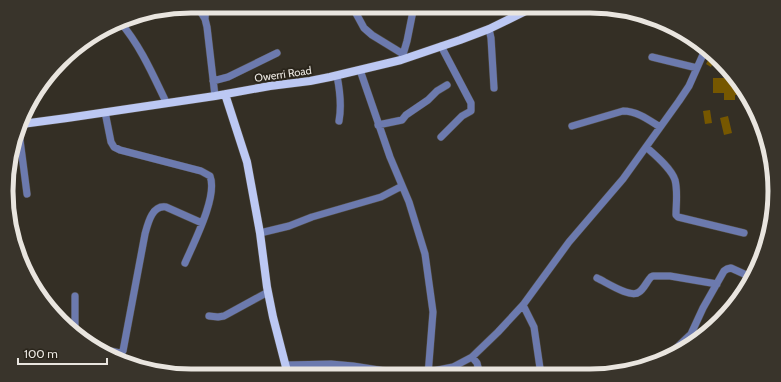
<svg xmlns="http://www.w3.org/2000/svg" width="781" height="382" viewBox="0 0 781 382" font-family="Cabin,sans-serif">
  <style>
    .building { fill: #765700 }
    .lines { fill: none; stroke-linecap: round; stroke-linejoin: round }
    .minor-casing { stroke: #514c43; stroke-width: 8 }
    .major-casing { stroke: #514c43; stroke-width: 9 }
    .minor { stroke: #6c7aae; stroke-width: 7 }
    .major { stroke: #bcc8f3; stroke-width: 8 }
    .labels { text-anchor: middle; stroke-width: 4; stroke-linejoin: round; paint-order: stroke }
    .street-label { font-size: 11px; fill: #e9e5df; stroke: #2a251b }
    .rim { fill: none; stroke: #e9e5df; stroke-width: 5 }
  </style>
  <rect width="100%" height="100%" fill="#342f25"/>
  <path class="building" d="M 711,55 L 715,58 L 711,67 L 706,64 Z
    M 725,66 L 729,69 L 744,95 L 735,95 L 735,100 L 724,100 L 724,93 L 713,93 L 713,78 L 725,78 Z
    M 710,110 L 712,123 L 705,124 L 703,111 Z
    M 728,116 L 732,133 L 724,135 L 720,118 Z
    M 8,205 L 10,205 L 15,225 L 11,226 L 8,215 Z"/>
  <g class="lines">
    <g class="minor-casing">
      <path id="minor" d="M 197,6 L 205,19 L 207,27 L 215,96
        M 352,6 L 364,28 L 372,35 L 403,54
        M 205,19 L 206,6
        M 120,22 C 140,45 153,75 166,102
        M 489,29 L 491,38 L 494,88
        M 652,57 L 697,68
        M 402,58 L 407,41 L 414,6
        M 360,70 L 390,157 L 409,202 L 425,254 L 433,312 L 428,375
        M 337,76 C 340,91 342,105 339,121
        M 213,81 L 228,77 L 277,53
        M 105,112 L 111,142 L 114,147 L 120,150 L 201,171 L 210,176 C 218,196 194,242 185,263
        M 378,125 L 402,120 L 406,115 L 428,100 L 437,91 L 447,85
        M 572,126 L 623,111 C 637,111 649,120 660,127
        M 19,132 L 27,194
        M 441,137 L 462,116 L 471,111 L 471,103 L 441,46
        M 646,147 C 655,155 671,168 675,180 C 678,191 676,204 676,215 L 678,217 L 744,233
        M 260,233 L 289,226 L 312,217 L 381,197 L 402,186
        M 597,278 C 606,282 631,299 639,292 C 644,289 647,281 651,277 L 653,276 L 670,276 L 717,284
        M 75,296 L 75,332
        M 523,305 L 534,327 L 541,375
        M 209,316 L 218,317 L 224,316 L 268,292
        M 97,348 L 120,353 L 123,351 L 145,234 C 148,223 152,205 166,207 L 202,223
        M 671,353 L 691,334 L 703,308 L 724,271 L 727,269 L 731,268 L 753,278
        M 472,357 L 477,363 L 480,375
        M 286,365 L 331,364 L 353,366 L 392,372 L 413,373 L 428,372 L 453,367 L 472,357 L 498,332 L 523,305 L 569,242 L 623,179 L 679,101 L 689,86 L 705,50"/>
    </g>
    <g class="major-casing">
      <path id="major" d="M 225,94 L 247,162 L 260,233 L 267,287 L 273,317 L 288,375
        M 22,124 L 67,118 L 215,96 L 270,86 L 310,81 L 330,77 L 401,60 L 460,40 L 489,29 L 536,6"/>
    </g>
    <use href="#minor" class="minor"/>
    <use href="#major" class="major"/>
  </g>
  <g class="labels">
    <g class="street-label">
      <text transform="translate(283 74) rotate(-8)" y="4">Owerri Road</text>
    </g>
  </g>
  <path d="M0 0H781V382H0ZM191 13H590A178 178 0 0 1 768 191V191A178 178 0 0 1 590 369H191A178 178 0 0 1 13 191V191A178 178 0 0 1 191 13Z" fill="#39342b" fill-rule="evenodd"/>
  <path class="rim" d="M191 13H590A178 178 0 0 1 768 191V191A178 178 0 0 1 590 369H191A178 178 0 0 1 13 191V191A178 178 0 0 1 191 13Z"/>
  <path d="M18 358v6h89v-6" fill="none" stroke="#e9e5df" stroke-width="2"/>
  <text x="24" y="358" font-size="12" fill="#e9e5df" stroke="#2a251b" stroke-width="3" paint-order="stroke">100 m</text>
</svg>
